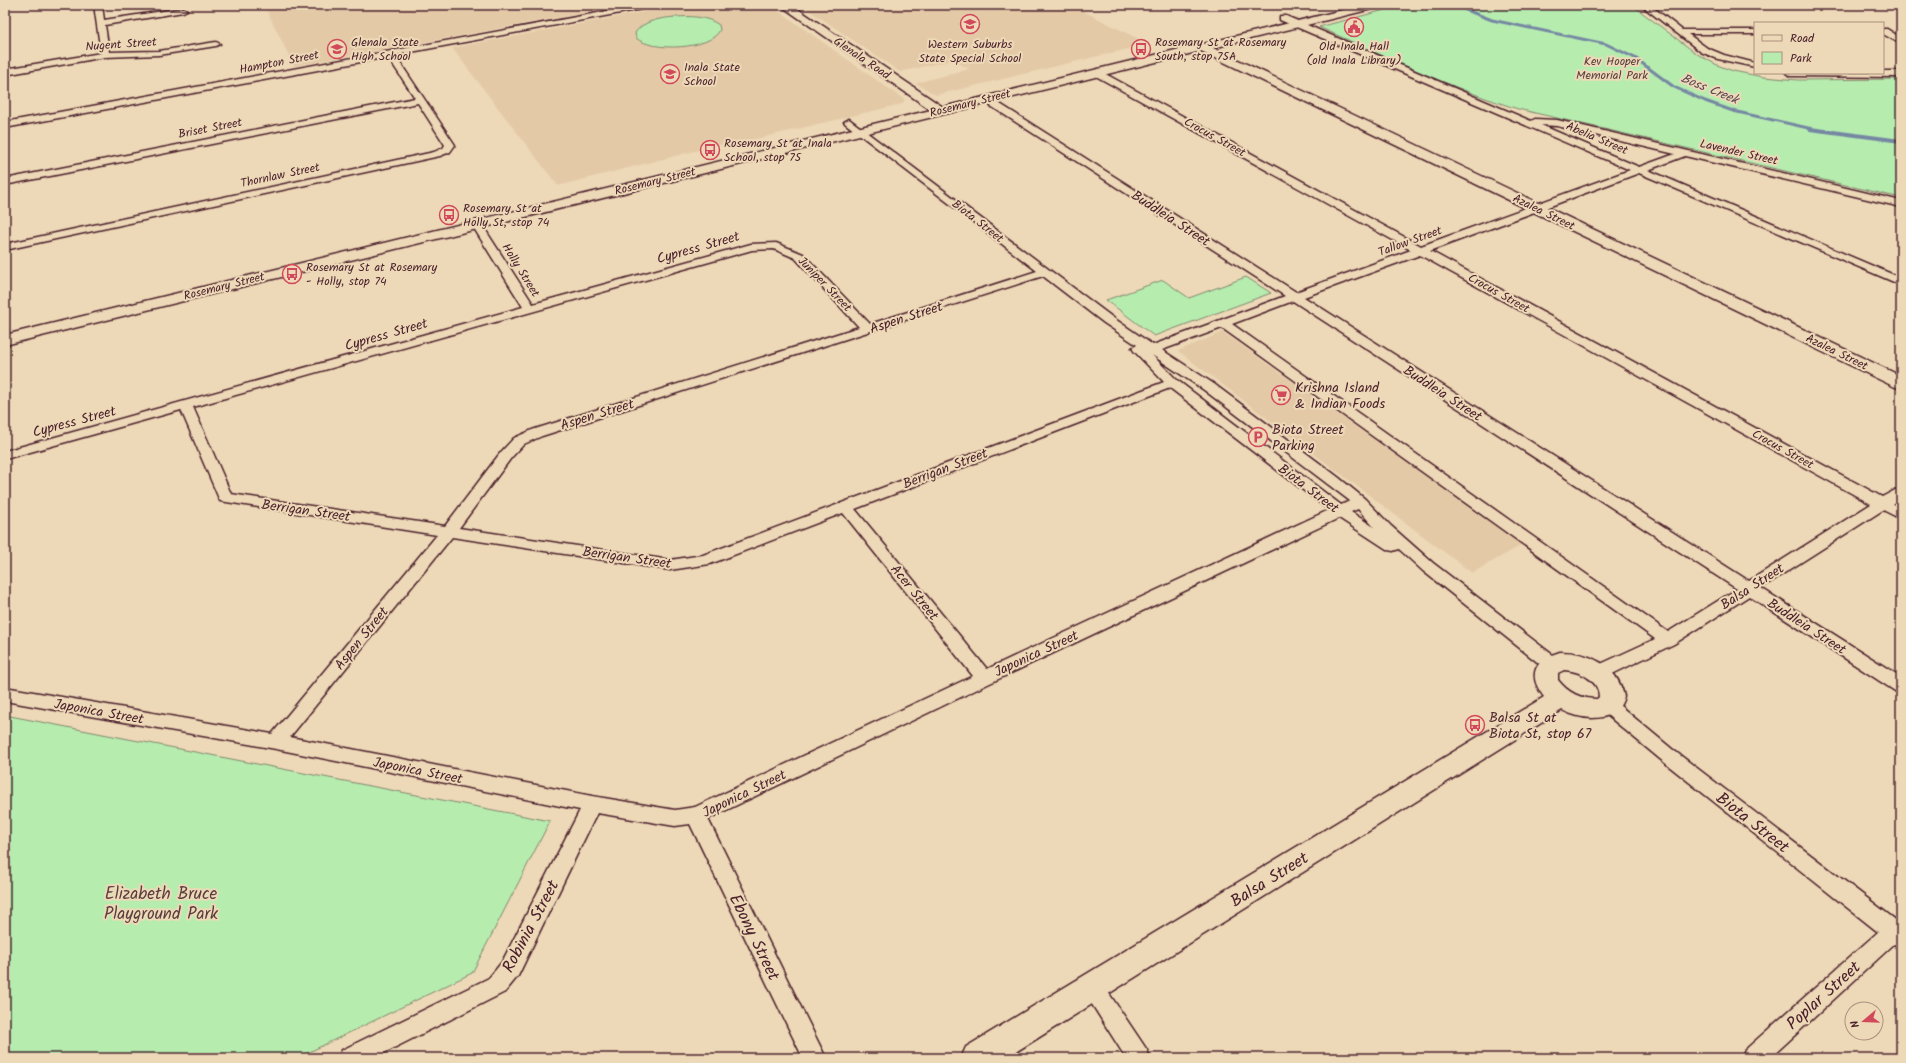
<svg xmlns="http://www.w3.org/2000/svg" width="1906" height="1063" viewBox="0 0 1906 1063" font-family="Kalam,sans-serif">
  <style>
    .built { fill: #e4c9a7 }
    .green { fill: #b6edaf; stroke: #80866d }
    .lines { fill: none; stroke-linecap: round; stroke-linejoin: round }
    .stream-far1 { stroke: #7587a2; stroke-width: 3 }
    .stream { stroke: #7587a2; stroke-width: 4 }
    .street-casing { stroke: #4a1f2b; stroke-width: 3 }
    .secondary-casing { stroke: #4a1f2b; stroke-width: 3 }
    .street { fill: #edd9b7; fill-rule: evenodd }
    .secondary { fill: #edd9b7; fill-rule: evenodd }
    .labels { text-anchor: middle; stroke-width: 4; stroke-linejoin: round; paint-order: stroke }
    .far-poi-label { font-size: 12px; fill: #4a1f2b; stroke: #edd9b7; text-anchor: start }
    .far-street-label { font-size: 12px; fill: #4a1f2b; stroke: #edd9b7 }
    .far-park-label { font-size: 12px; fill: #5a3e3f; stroke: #edd9b7 }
    .far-water-label { font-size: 13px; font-style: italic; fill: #584253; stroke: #edd9b7 }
    .street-label { font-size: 14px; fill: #4a1f2b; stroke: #edd9b7 }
    .poi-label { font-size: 14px; fill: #4a1f2b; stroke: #edd9b7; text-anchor: start }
    .near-street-label { font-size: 17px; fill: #4a1f2b; stroke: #edd9b7 }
    .near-park-label { font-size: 17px; fill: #5a3e3f; stroke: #edd9b7 }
  </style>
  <rect width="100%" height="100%" fill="#edd9b7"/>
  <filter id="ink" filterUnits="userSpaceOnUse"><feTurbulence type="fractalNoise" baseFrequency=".025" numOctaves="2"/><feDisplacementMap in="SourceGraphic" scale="8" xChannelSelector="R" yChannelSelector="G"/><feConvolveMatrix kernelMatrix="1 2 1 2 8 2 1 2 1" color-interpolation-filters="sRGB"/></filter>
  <g filter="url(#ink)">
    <path class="built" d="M 264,5 L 628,5 L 294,66 Z
      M 680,5 L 770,5 L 905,100 L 902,104 L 735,144 L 718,145 L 558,186 L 452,48 Z
      M 801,5 L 1071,5 L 1149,44 L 936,95 L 916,83 L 969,69 L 953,60 L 900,72 Z
      M 1223,332 L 1522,545 L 1472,573 L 1178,351 Z"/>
    <path class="green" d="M 1424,5 L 1632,5 L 1697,54 L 1717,65 L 1733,71 L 1763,77 L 1798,80 L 1901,79 L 1901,198 L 1518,109 C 1450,88 1384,56 1319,27 L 1385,10 Z
      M 676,17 C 690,16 707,16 719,25 L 720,30 C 710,50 652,52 636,38 L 635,33 C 643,20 663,18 676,17 Z
      M 1246,277 L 1271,293 L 1154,336 L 1106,300 L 1163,280 L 1189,298 Z
      M 5,715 L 550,821 L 472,973 L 297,1058 L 5,1058 Z"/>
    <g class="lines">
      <path class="stream-far1" d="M 1453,5 L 1492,20 L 1606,44 L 1635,58 L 1674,87 L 1705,101 L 1733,111 L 1817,130"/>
      <path class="stream" d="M 1810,129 L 1901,141"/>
      <g class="street-casing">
        <path id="street" d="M 94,5 L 102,5 L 104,20 L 183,8 L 187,10 L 183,12 L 105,25 L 109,52 L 159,51 L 216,42 L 220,44 L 216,46 L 159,55 L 105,57 L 5,75 L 5,69 L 101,53 Z
          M 641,5 L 657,5 L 653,7 L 395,55 L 455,145 L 450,152 L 440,156 L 5,250 L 5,244 L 434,152 L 443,148 L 445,145 L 418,103 L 5,185 L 5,179 L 415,98 L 388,57 L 5,128 L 5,122 Z
          M 1641,5 L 1650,5 L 1682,30 L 1755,30 L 1755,34 L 1688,34 L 1707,48 L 1724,55 L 1755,63 L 1755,67 L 1718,59 L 1701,52 Z
          M 1280,16 L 1286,16 L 1531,121 L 1535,119 L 1557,120 L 1901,201 L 1901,207 L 1685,156 L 1648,170 L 1901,278 L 1901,285 L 1639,173 L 1430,251 L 1882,497 L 1901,487 L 1901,499 L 1893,504 L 1901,508 L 1901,519 L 1883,510 L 1761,588 L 1901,677 L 1901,693 L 1895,691 L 1749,596 L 1674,644 L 1604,678 L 1598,680 L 1592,678 L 1589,673 L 1592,668 L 1655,639 L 1222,328 L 1162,350 L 1214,384 L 1338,477 L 1365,499 L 1391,526 L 1433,563 L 1558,659 L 1560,664 L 1558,669 L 1552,670 L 1546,669 L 1423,571 L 1399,549 L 1393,551 L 1388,550 L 1339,518 L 990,683 L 708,819 L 826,1058 L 803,1058 L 690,824 L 675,826 L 597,813 L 518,976 L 505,992 L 374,1058 L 339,1058 L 342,1050 L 489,978 L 502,962 L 580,810 L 276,749 L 5,701 L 5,687 L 272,734 L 437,535 L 220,501 L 181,410 L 5,459 L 5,451 L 523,307 L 472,225 L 473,223 L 481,223 L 533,304 L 751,244 L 776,243 L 803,254 L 870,324 L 1037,271 L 846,124 L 844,122 L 849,119 L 1112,317 L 1153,345 L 1285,296 L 983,101 L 983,97 L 989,97 L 1296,292 L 1411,250 L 1094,75 L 1094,71 L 1100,71 L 1421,246 L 1630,170 L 1280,20 ZM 1541,125 L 1557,126 L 1675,154 L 1639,167 ZM 774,249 L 795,258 L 859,327 L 532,430 L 514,438 L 501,452 L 445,526 L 231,494 L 193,407 L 752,250 ZM 1420,255 L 1871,504 L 1749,581 L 1304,297 ZM 1043,276 L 1104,323 L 1137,345 L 1132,348 L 1134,351 L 1164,382 L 703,555 L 670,560 L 459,528 L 511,458 L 524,444 L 542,436 ZM 1293,301 L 1737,589 L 1668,632 L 1232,324 ZM 1152,355 L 1204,390 L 1350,501 L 1341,505 L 1177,380 ZM 1170,388 L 1329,510 L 987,669 L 855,509 ZM 1358,509 L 1374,527 L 1351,512 ZM 843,513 L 973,676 L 695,807 L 675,810 L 592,796 L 290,737 L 452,537 L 670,570 L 710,564 Z
          M 1883,29 L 1887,29 L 1901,38 L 1901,44 L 1883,34 Z
          M 1883,71 L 1901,71 L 1901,77 L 1790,76 L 1786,73 L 1883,73 Z
          M 1607,698 L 1613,700 L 1672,749 L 1901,924 L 1901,947 L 1894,944 L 1770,1058 L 1742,1058 L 1745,1050 L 1878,932 L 1660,759 L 1601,710 L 1598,705 L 1601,700 Z
          M 1092,976 L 1100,980 L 1147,1050 L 1150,1058 L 1126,1058 L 1081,987 L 1084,980 Z"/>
      </g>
      <g class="secondary-casing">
        <path id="secondary" d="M 780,5 L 792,5 L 943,107 L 1192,46 L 1193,43 L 1197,42 L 1203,44 L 1363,5 L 1381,5 L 1380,7 L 1213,48 L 1901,376 L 1901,388 L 1895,387 L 1201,51 L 5,345 L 5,335 L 931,110 Z
          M 1560,652 C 1589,652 1617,665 1624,696 C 1618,724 1583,721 1562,710 L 1006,1058 L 961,1058 L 966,1047 L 1544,697 C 1527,675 1534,660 1560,652 ZM 1564,670 C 1579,671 1599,679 1599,697 L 1597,699 C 1581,699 1568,693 1558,680 L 1558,673 Z"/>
      </g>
      <use href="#street" class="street"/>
      <use href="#secondary" class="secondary"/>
    </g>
  </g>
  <defs>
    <g id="school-ring" transform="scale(1)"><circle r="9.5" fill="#edd9b7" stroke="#d1495b" stroke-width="1.5"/><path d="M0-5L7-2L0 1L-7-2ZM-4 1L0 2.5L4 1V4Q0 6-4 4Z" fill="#d1495b"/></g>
    <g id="civic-ring" transform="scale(1)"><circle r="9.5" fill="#edd9b7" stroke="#d1495b" stroke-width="1.5"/><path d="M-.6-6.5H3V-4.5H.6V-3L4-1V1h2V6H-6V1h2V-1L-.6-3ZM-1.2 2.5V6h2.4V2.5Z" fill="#d1495b"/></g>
    <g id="bus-ring" transform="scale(1)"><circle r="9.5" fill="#edd9b7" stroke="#d1495b" stroke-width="1.5"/><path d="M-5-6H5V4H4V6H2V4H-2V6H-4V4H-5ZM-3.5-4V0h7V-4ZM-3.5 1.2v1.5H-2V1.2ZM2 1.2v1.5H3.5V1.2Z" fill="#d1495b"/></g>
    <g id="supermarket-ring" transform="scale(1)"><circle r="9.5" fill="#edd9b7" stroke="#d1495b" stroke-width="1.5"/><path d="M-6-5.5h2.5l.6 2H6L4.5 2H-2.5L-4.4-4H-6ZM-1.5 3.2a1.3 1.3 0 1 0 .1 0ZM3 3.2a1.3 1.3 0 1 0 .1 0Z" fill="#d1495b"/></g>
    <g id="parking-ring" transform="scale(1)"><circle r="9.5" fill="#edd9b7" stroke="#d1495b" stroke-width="1.5"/><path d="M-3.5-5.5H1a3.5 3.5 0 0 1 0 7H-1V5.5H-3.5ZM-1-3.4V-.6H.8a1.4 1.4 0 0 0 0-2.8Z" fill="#d1495b"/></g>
  </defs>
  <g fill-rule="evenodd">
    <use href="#school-ring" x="970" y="24"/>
    <use href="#civic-ring" x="1354" y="27"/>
    <use href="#school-ring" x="337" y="49"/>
    <use href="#bus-ring" x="1141" y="49"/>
    <use href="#school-ring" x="670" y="74"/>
    <use href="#bus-ring" x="710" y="150"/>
    <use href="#bus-ring" x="449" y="215"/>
    <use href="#bus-ring" x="292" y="274"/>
    <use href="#supermarket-ring" x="1281" y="395"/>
    <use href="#parking-ring" x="1258" y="437"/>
    <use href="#bus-ring" x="1475" y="725"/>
  </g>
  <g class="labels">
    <g class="far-poi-label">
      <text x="351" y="46">Glenala State<tspan x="351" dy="14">High School</tspan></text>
      <text x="1155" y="46">Rosemary St at Rosemary<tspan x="1155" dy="14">South, stop 75A</tspan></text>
      <text x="970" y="48" text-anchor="middle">Western Suburbs<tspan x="970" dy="14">State Special School</tspan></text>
      <text x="1354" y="50" text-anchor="middle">Old Inala Hall<tspan x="1354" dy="14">(old Inala Library)</tspan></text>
      <text x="684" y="71">Inala State<tspan x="684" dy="14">School</tspan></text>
      <text x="724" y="147">Rosemary St at Inala<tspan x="724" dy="14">School, stop 75</tspan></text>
      <text x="463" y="212">Rosemary St at<tspan x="463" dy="14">Holly St, stop 74</tspan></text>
      <text x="306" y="271">Rosemary St at Rosemary<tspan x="306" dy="14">- Holly, stop 74</tspan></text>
    </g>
    <g class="far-street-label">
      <text transform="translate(121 44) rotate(-4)" y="4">Nugent Street</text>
      <text transform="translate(862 58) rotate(34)" y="4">Glenala Road</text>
      <text transform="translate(279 62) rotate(-11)" y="4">Hampton Street</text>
      <text transform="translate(970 103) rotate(-14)" y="4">Rosemary Street</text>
      <text transform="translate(210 128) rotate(-11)" y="4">Briset Street</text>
      <text transform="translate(1215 137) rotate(29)" y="4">Crocus Street</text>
      <text transform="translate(1597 138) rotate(23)" y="4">Abelia Street</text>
      <text transform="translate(1739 152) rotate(13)" y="4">Lavender Street</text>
      <text transform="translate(280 175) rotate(-12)" y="4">Thornlaw Street</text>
      <text transform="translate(655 181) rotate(-14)" y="4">Rosemary Street</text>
      <text transform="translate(1544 212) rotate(26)" y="4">Azalea Street</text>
      <text transform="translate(978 221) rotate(38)" y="4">Biota Street</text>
      <text transform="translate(1410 241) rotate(-20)" y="4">Tallow Street</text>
      <text transform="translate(521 270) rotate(58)" y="4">Holly Street</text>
      <text transform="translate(825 284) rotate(46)" y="4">Juniper Street</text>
      <text transform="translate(224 286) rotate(-14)" y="4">Rosemary Street</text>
      <text transform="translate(1499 293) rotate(29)" y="4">Crocus Street</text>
      <text transform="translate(1837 352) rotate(26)" y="4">Azalea Street</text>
      <text transform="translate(1783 449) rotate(29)" y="4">Crocus Street</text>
    </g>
    <g class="far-park-label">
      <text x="1612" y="65">Kev Hooper<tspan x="1612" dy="14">Memorial Park</tspan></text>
    </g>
    <g class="far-water-label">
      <text transform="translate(1710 88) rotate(22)" y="5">Boss Creek</text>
    </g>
    <g class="street-label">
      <text transform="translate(1171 218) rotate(33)" y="5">Buddleia Street</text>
      <text transform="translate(698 247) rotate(-16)" y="5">Cypress Street</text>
      <text transform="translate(906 317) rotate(-18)" y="5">Aspen Street</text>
      <text transform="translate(386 334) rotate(-16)" y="5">Cypress Street</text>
      <text transform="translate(1443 393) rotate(33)" y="5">Buddleia Street</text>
      <text transform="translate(597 414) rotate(-17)" y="5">Aspen Street</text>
      <text transform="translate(74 421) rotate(-15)" y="5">Cypress Street</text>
      <text transform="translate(945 468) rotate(-21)" y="5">Berrigan Street</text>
      <text transform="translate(1309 488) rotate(37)" y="5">Biota Street</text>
      <text transform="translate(306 510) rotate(8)" y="5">Berrigan Street</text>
      <text transform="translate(627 557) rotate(8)" y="5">Berrigan Street</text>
      <text transform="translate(1752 586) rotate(-33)" y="5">Balsa Street</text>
      <text transform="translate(915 592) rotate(51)" y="5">Acer Street</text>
      <text transform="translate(1807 626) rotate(33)" y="5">Buddleia Street</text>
      <text transform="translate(361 638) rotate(-51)" y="5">Aspen Street</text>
      <text transform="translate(1036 653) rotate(-25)" y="5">Japonica Street</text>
      <text transform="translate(99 711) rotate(10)" y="5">Japonica Street</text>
      <text transform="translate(418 770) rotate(11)" y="5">Japonica Street</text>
      <text transform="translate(744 793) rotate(-26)" y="5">Japonica Street</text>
    </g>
    <g class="poi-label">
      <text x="1295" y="392">Krishna Island<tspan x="1295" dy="16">&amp; Indian Foods</tspan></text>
      <text x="1272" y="434">Biota Street<tspan x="1272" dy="16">Parking</tspan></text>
      <text x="1489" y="722">Balsa St at<tspan x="1489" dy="16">Biota St, stop 67</tspan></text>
    </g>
    <g class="near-street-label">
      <text transform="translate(1753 822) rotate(38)" y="6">Biota Street</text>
      <text transform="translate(1269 879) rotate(-32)" y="6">Balsa Street</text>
      <text transform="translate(530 926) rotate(-62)" y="6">Robinia Street</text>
      <text transform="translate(755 937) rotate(64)" y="6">Ebony Street</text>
      <text transform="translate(1823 995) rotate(-42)" y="6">Poplar Street</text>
    </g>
    <g class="near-park-label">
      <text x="161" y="899">Elizabeth Bruce<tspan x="161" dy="20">Playground Park</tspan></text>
    </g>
  </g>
  <rect width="1906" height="1063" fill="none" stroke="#edd9b7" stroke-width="20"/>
  <rect x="10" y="10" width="1886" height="1043" fill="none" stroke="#4a1f2b" stroke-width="1.5" filter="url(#ink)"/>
  <rect x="1754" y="22" width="130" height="52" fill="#edd9b7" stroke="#ac8f7f"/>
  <rect x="1762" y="35" width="20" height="6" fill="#edd9b7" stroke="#ac8f7f"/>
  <text x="1790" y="42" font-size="12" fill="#4a1f2b">Road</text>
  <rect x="1762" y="52" width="20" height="12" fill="#b6edaf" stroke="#ac8f7f"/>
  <text x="1790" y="62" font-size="12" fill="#4a1f2b">Park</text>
  <g transform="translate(1864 1021) rotate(251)"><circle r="19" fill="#edd9b7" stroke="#ac8f7f"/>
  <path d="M0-3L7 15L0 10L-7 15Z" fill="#d1495b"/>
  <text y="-6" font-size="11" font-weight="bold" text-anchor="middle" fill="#4a1f2b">N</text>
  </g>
</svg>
